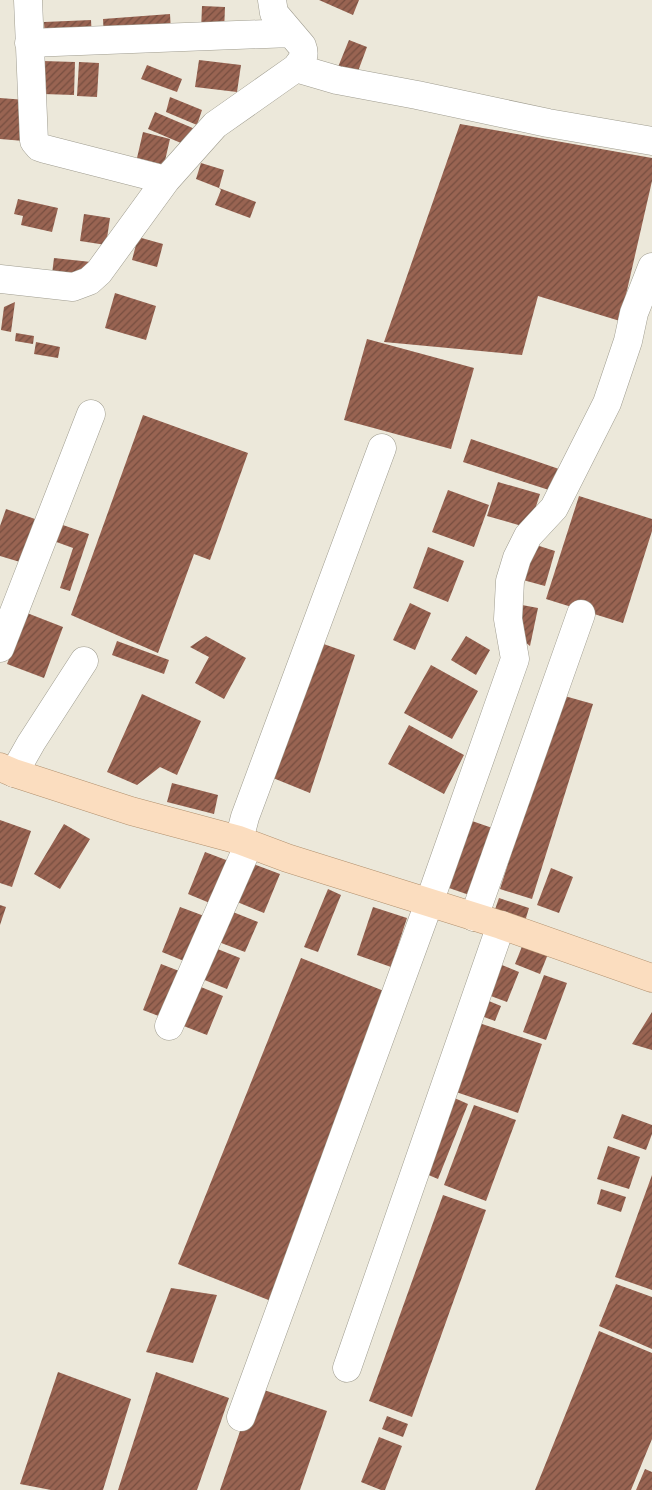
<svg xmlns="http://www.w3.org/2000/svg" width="652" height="1490" viewBox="0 0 652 1490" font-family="Barlow,sans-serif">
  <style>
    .building { fill: url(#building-hatch) }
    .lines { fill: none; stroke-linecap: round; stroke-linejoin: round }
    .minor-casing { stroke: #9f9c8f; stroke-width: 29 }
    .major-casing { stroke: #b1906e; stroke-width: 29 }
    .minor { stroke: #fff; stroke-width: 28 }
    .major { stroke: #fbddbf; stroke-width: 28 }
  </style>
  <defs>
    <pattern id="building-hatch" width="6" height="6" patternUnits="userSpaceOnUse" patternTransform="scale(1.25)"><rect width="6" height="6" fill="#996452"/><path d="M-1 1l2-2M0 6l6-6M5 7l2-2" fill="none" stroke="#764e40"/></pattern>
  </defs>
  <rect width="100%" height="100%" fill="#ece8da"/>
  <path class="building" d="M 319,0 L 359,0 L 353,15 Z
    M 202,6 L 225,7 L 224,32 L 201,31 Z
    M 170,14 L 171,32 L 104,37 L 103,19 Z
    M 91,20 L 92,38 L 45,41 L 44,22 Z
    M 349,40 L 367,47 L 357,74 L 338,67 Z
    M 199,60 L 241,65 L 237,92 L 195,87 Z
    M 43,61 L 75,62 L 74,95 L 43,94 Z
    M 79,62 L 99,63 L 97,97 L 77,96 Z
    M 147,65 L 182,79 L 177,92 L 141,79 Z
    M 170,97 L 202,110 L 197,125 L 166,112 Z
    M 0,98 L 26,100 L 24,141 L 0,139 Z
    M 155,112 L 195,129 L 188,146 L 148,129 Z
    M 460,124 L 652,158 L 652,181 L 620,321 L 538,296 L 522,355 L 384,342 Z
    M 143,132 L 170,139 L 164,165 L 137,158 Z
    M 201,163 L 224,170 L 219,188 L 196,179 Z
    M 219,188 L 256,202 L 250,218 L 215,205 L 221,190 Z
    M 18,199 L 58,208 L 52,232 L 21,225 L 23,216 L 14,214 Z
    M 84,214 L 110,218 L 106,245 L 80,241 Z
    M 138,237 L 163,244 L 157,267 L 132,260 Z
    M 54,258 L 91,262 L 89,278 L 52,274 Z
    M 115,293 L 156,306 L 146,340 L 105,328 Z
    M 15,302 L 11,332 L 1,330 L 4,307 Z
    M 16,333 L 34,336 L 33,344 L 15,341 Z
    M 367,339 L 474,368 L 451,449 L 344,420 Z
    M 36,342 L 60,347 L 58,358 L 34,354 Z
    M 143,415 L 248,453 L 210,560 L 194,554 L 158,653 L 71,615 Z
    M 471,439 L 559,469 L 552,491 L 463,462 Z
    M 498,482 L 540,494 L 529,528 L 487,516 Z
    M 448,490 L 489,505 L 474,547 L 432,532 Z
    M 579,496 L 652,519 L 652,531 L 623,623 L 546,599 Z
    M 6,509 L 35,519 L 20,562 L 0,556 L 0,526 Z
    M 57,523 L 89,534 L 70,591 L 60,588 L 73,548 L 51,540 Z
    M 533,544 L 555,551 L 545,586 L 523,580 Z
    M 428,547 L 464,561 L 448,602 L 413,588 Z
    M 410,603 L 431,613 L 415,650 L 393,640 Z
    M 522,605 L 538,608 L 530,646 L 515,634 Z
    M 27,613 L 63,627 L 44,678 L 7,664 Z
    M 206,636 L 246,658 L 224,699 L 195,683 L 209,657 L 190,647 Z
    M 466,636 L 490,650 L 476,675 L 451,660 Z
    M 117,641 L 169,660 L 164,674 L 112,655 Z
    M 318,642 L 355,655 L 310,793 L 273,778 Z
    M 431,665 L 478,691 L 452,739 L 404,713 Z
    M 142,694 L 201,721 L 177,775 L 160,767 L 137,785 L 107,772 Z
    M 561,695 L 593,704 L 532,899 L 500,889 Z
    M 409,725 L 464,755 L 444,794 L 388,764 Z
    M 172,783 L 218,795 L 214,814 L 167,802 Z
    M 0,820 L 31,831 L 12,887 L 0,883 Z
    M 472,821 L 501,831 L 478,898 L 449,888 Z
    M 64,824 L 90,839 L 60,889 L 34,874 Z
    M 205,852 L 234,863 L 217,906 L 188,894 Z
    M 245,861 L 280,874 L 264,913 L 230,899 Z
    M 551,868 L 573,877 L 559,913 L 537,905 Z
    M 328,889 L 341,895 L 318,952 L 304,947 Z
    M 499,898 L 529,908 L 523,928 L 492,918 Z
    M 0,905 L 6,907 L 0,925 Z
    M 180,907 L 207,917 L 189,963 L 162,952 Z
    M 373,907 L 407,918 L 391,967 L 357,955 Z
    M 228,910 L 258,922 L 245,952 L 216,941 Z
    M 523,944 L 548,954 L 540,974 L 515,964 Z
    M 215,948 L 240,958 L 227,989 L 202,979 Z
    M 301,958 L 394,995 L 271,1301 L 178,1264 Z
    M 492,961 L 519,972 L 507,1002 L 480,992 Z
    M 161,964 L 187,974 L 169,1020 L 143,1010 Z
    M 544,975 L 567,983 L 546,1040 L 523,1032 Z
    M 196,985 L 223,996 L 207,1035 L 181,1025 Z
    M 479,997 L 501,1006 L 495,1021 L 473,1013 Z
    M 652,1012 L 652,1050 L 632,1044 Z
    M 479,1023 L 542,1044 L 518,1113 L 456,1092 Z
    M 450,1096 L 468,1104 L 438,1179 L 419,1171 Z
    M 474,1105 L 516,1120 L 486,1201 L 444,1185 Z
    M 622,1114 L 652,1125 L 652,1134 L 646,1150 L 613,1138 Z
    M 608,1146 L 640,1157 L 629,1189 L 597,1179 Z
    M 652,1175 L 652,1290 L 615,1277 Z
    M 601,1189 L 626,1197 L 621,1212 L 597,1204 Z
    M 443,1195 L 486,1210 L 412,1417 L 369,1401 Z
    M 616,1284 L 652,1297 L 652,1349 L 599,1326 Z
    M 171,1288 L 217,1295 L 193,1363 L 146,1352 Z
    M 599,1331 L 652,1353 L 652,1439 L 631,1490 L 535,1490 Z
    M 58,1372 L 131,1399 L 103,1490 L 51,1490 L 20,1484 Z
    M 156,1372 L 229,1398 L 197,1490 L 118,1490 Z
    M 255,1387 L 327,1411 L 300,1490 L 220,1490 Z
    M 387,1416 L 408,1424 L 403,1437 L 382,1429 Z
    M 379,1437 L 402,1446 L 385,1490 L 381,1490 L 361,1482 Z
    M 645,1469 L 652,1472 L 652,1490 L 636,1490 Z"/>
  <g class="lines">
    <g class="minor-casing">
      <path id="minor" d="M 28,0 L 34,141 L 39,147 L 45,149 L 166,180
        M 29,43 L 291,33
        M 296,68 L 337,80 L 417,95 L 548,123 L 652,141
        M 0,279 L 73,287 L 89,281 L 99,272 L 166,180 L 215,125 L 296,68 C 302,60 306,56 302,46 L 274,13 L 272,0
        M 0,648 L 91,414
        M 14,773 L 31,743 L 84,661
        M 239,840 L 245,817 L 382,448
        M 474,917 L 581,614
        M 169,1026 L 249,844
        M 347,1368 L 501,925
        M 241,1417 L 429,903 L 515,659 L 508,619 L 510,581 L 517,558 L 528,536 L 554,508 L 607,403 L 628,341 L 634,313 L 652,267"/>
    </g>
    <g class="major-casing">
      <path id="major" d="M 0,767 L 14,773 L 131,811 L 239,840 L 287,858 L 501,925 L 652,978"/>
    </g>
    <use href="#minor" class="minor"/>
    <use href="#major" class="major"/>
  </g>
</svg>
